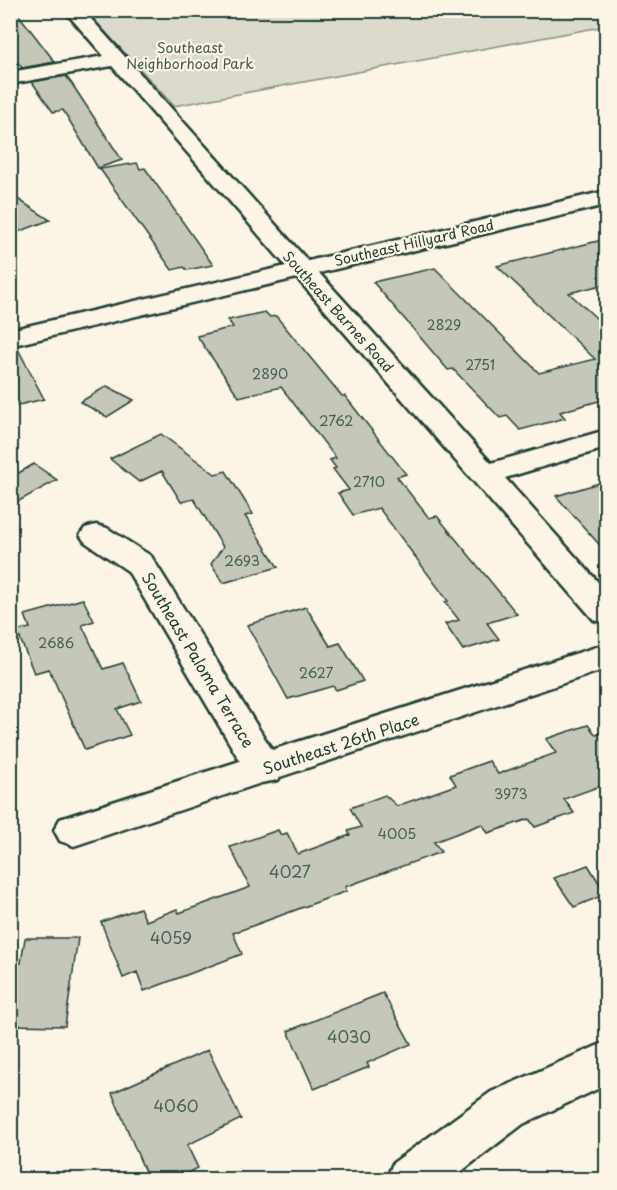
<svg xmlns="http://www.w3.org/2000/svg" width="617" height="1190" viewBox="0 0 617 1190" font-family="'Playpen Sans',sans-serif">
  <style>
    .green { fill: #dcdacc; stroke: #7e8c80; stroke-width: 1.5 }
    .building { fill: #c5c7b9; stroke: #1f3d34; stroke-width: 1.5 }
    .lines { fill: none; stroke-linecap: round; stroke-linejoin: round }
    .minor-casing { stroke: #1f3d34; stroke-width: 5 }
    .minor { fill: #fcf5e5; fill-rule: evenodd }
    .labels { text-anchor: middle; stroke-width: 4.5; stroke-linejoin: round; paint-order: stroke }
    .far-park-label { font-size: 14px; fill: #455c52; stroke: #fcf5e5 }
    .far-street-label { font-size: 14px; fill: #1f3d34; stroke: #fcf5e5 }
    .number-label { font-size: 14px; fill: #486055 }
    .street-label { font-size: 16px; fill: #1f3d34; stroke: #fcf5e5 }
    .near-number-label { font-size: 16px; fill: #486055 }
  </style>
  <rect width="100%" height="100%" fill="#fcf5e5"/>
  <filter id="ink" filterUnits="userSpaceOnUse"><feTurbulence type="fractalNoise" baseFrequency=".0167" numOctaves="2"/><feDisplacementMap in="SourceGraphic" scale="12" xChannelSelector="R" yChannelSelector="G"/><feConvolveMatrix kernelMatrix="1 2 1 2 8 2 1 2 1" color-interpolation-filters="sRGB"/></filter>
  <g filter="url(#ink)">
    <path class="green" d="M 606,10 L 606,26 L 174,106 L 86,11 Z"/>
    <path class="building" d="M 10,10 L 15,10 L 55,62 L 22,68 L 10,52 Z
      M 66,76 L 72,84 L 122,160 L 98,168 L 63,110 L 53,112 L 32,82 Z
      M 137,163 L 140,169 L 145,168 L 213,265 L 187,270 L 184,267 L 172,270 L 100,169 Z
      M 10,194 L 50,220 L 10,235 Z
      M 606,239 L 606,284 L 569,293 L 606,327 L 606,399 L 560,412 L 565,418 L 520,430 L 507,416 L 500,418 L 453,369 L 448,370 L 373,282 L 435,268 L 539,373 L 595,359 L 497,266 Z
      M 265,312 L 270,317 L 276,316 L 342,396 L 345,396 L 406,474 L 397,477 L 429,518 L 437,516 L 517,614 L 487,623 L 499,639 L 463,650 L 445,624 L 459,620 L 445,602 L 448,601 L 379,508 L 353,515 L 338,493 L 349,490 L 333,469 L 336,468 L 330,460 L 336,458 L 281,387 L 239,397 L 197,336 L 233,327 L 228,320 Z
      M 17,347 L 44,399 L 10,407 L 10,348 Z
      M 107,386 L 134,400 L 107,417 L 80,402 Z
      M 161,434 L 215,474 L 226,471 L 253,514 L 245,516 L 278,567 L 223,583 L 211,564 L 223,547 L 194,499 L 181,502 L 162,471 L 139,482 L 110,459 Z
      M 34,464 L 57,480 L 10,506 L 10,478 Z
      M 606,481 L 606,552 L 556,496 Z
      M 83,599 L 94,621 L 82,625 L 103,669 L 123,663 L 141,701 L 117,709 L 130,735 L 85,750 L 49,669 L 34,673 L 17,631 L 30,628 L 25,615 Z
      M 306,607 L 330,646 L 340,643 L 363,681 L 336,690 L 333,686 L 288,699 L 247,625 Z
      M 588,725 L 596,735 L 606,731 L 606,784 L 564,799 L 574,813 L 535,827 L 529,819 L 488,833 L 482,824 L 434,842 L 441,852 L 345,887 L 347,891 L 233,933 L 242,954 L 144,991 L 137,972 L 123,978 L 101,922 L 140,908 L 146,921 L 177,909 L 179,913 L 250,887 L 230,847 L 278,830 L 281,835 L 287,833 L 298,854 L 350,835 L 348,831 L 361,827 L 350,808 L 385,795 L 397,806 L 456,785 L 450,775 L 489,761 L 498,774 L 556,753 L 546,739 Z
      M 588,865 L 606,894 L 574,907 L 554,878 Z
      M 25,938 L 78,938 L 65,1026 L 10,1025 L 10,963 L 21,963 Z
      M 383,993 L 411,1044 L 367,1063 L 369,1067 L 314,1089 L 288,1031 Z
      M 208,1050 L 241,1119 L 187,1145 L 198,1168 L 175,1179 L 148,1179 L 112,1093 Z"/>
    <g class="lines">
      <g class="minor-casing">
        <path id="minor" d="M 64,10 L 83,10 L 308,261 L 606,191 L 606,205 L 319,273 L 491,463 L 606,430 L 606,448 L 505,478 L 606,591 L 606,623 L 594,620 L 297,278 L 10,346 L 10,330 L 286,266 L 112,66 L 10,84 L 10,72 L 104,56 Z
          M 96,525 L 107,528 L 151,556 L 272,750 L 606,644 L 606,669 L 280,777 L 278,780 L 261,783 L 74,846 L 60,841 L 54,830 L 60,819 L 240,761 L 128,571 L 85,542 L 80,535 L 85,528 Z
          M 606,1042 L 606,1085 L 523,1124 L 450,1180 L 386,1180 L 393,1163 L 491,1092 Z"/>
      </g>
      <use href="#minor" class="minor"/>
    </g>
  </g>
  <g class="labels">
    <g class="far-park-label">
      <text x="190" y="53">Southeast<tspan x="190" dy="16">Neighborhood Park</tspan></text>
    </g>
    <g class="far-street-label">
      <text transform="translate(414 243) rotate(-13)" y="5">Southeast Hillyard Road</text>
      <text transform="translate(338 312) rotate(48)" y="5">Southeast Barnes Road</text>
    </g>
    <g class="number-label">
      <text x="444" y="330">2829</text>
      <text x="480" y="370">2751</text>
      <text x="270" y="379">2890</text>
      <text x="336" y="426">2762</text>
      <text x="369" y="487">2710</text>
      <text x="242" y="566">2693</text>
      <text x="56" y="648">2686</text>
      <text x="316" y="678">2627</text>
      <text x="511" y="799">3973</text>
      <text x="397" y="839">4005</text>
    </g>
    <g class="street-label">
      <text transform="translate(198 660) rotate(59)" y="6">Southeast Paloma Terrace</text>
      <text transform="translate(341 744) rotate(-18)" y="6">Southeast 26th Place</text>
    </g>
    <g class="near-number-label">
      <text x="290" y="878">4027</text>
      <text x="171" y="944">4059</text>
      <text x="349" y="1043">4030</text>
      <text x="176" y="1112">4060</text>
    </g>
  </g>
  <rect width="617" height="1190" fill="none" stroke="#fcf5e5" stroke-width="36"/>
  <rect x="18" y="18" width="581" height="1154" fill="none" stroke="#1f3d34" stroke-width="2" filter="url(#ink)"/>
</svg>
